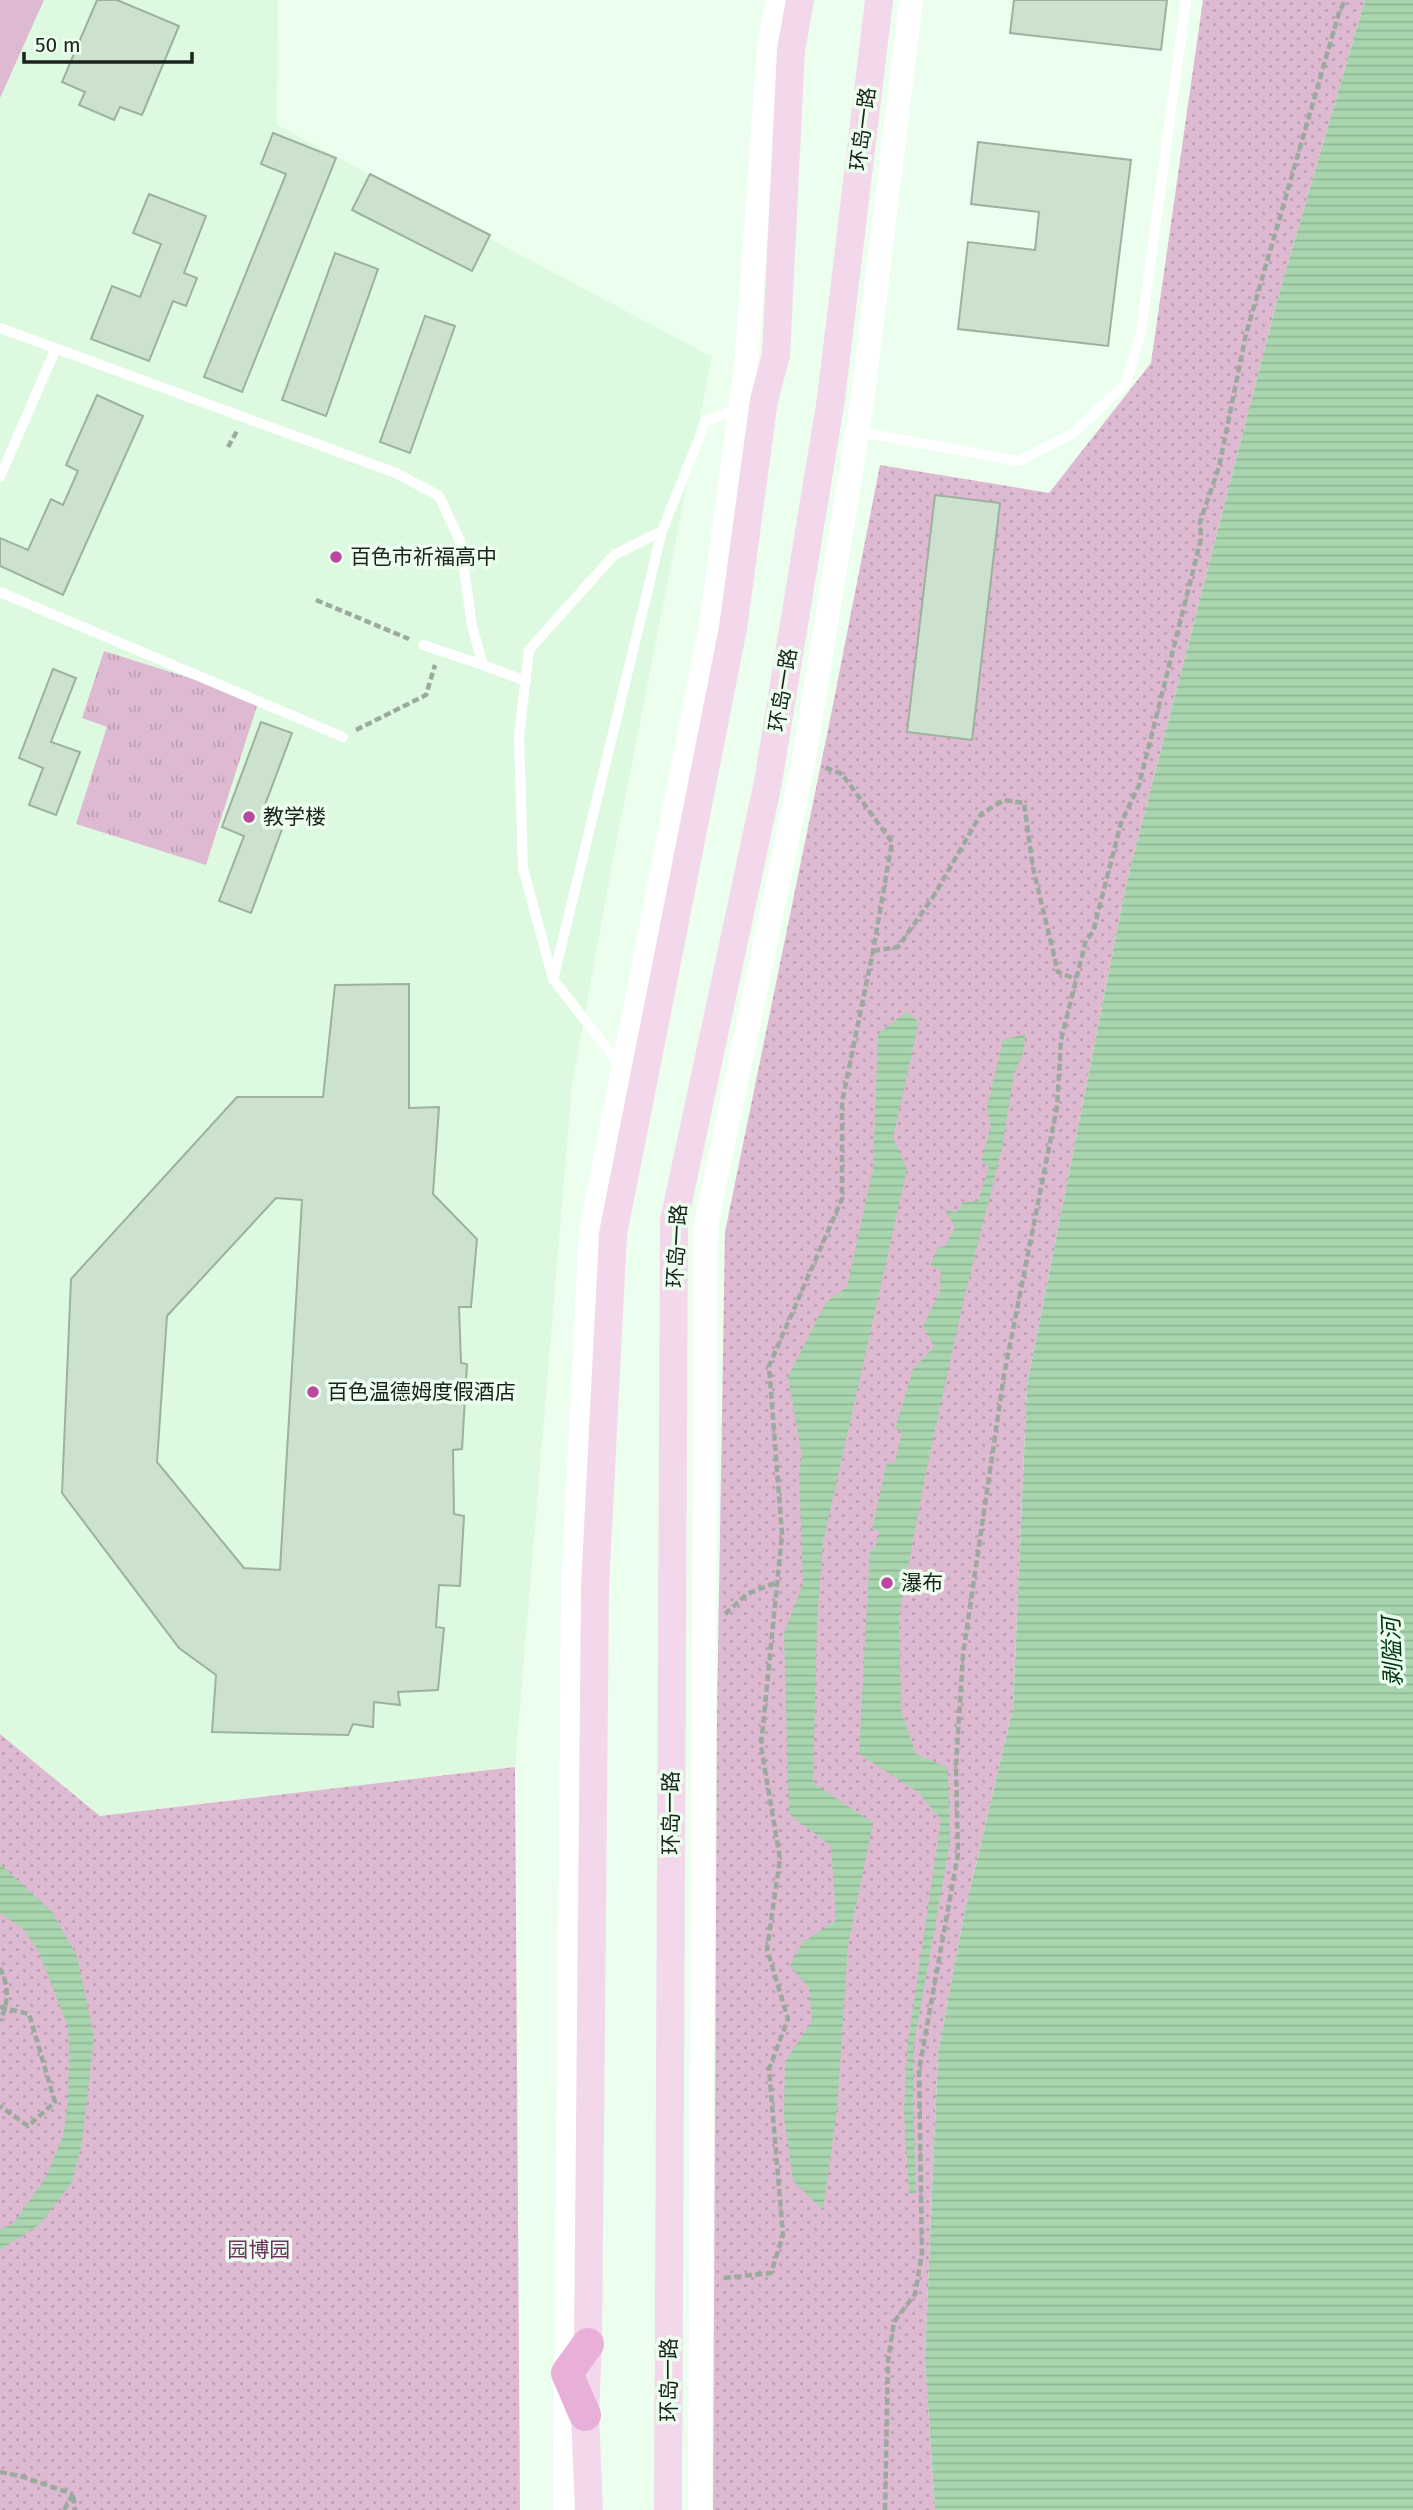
<svg xmlns="http://www.w3.org/2000/svg" width="1413" height="2510" viewBox="0 0 1413 2510" font-family="'Fira Sans','Noto Sans SC',sans-serif">
  <style>
    .built { fill: #ddfae0 }
    .grass { fill: url(#grass-tufts) }
    .park { fill: url(#park-dots) }
    .pitch { fill: #deb9d2 }
    .water { fill: url(#water-rules) }
    .building { fill: #cce2ce; stroke: #9cb19e; stroke-width: 2; fill-rule: evenodd }
    .lines { fill: none; stroke-linecap: round; stroke-linejoin: round }
    .path { stroke: #9baa9d; stroke-width: 4.5; stroke-dasharray: 7 3.5; stroke-linecap: butt }
    .service { stroke: #fff; stroke-width: 10 }
    .tertiary { stroke: #fff; stroke-width: 24 }
    .secondary { stroke: #f3d8ec; stroke-width: 28 }
    .primary { stroke: #e8b0d9; stroke-width: 32 }
    .poi-dot { fill: #bb47a0; stroke: #ecfeee; stroke-width: 2.5 }
    .labels { text-anchor: middle; stroke-width: 7; stroke-linejoin: round; paint-order: stroke }
    .street-label { font-size: 21px; fill: #1a221b; stroke: #ecfeee }
    .poi-label { font-size: 21px; fill: #1a221b; stroke: #ecfeee; text-anchor: start }
    .park-label { font-size: 21px; fill: #6e335f; stroke: #ecfeee }
    .water-label { font-size: 23px; font-style: italic; fill: #003410; stroke: #ecfeee }
  </style>
  <defs>
    <pattern id="grass-tufts" width="24" height="20" patternUnits="userSpaceOnUse" patternTransform="scale(1.75)"><rect width="24" height="20" fill="#deb9d2"/><path d="M3 7l-1-3M5 7V3M7 7l1-3M15 17l-1-3M17 17v-4M19 17l1-3" fill="none" stroke="#be9fb4"/></pattern>
    <pattern id="park-dots" width="8" height="8" patternUnits="userSpaceOnUse" patternTransform="scale(1.75)"><rect width="8" height="8" fill="#deb9d2"/><path d="M2 2h.1M6 6h.1" fill="none" stroke="#be9fb4" stroke-width="1.8" stroke-linecap="round"/></pattern>
    <pattern id="water-rules" width="6" height="5" patternUnits="userSpaceOnUse" patternTransform="scale(1.75)"><rect width="6" height="5" fill="#a8d5ae"/><path d="M0 2.5h6" fill="none" stroke="#90b795"/></pattern>
  </defs>
  <rect width="100%" height="100%" fill="#ecfeee"/>
  <path class="built" d="M 0,0 L 278,0 L 277,125 L 712,357 L 611,870 L 572,1085 L 515,1767 L 100,1816 L 0,1734 Z"/>
  <path class="grass" d="M 104,651 L 259,700 L 206,865 L 76,824 L 107,727 L 82,718 Z"/>
  <path class="park" d="M 1203,0 L 1365,0 L 1277,301 L 1126,885 L 1027,1385 L 1013,1708 L 964,1915 L 938,2053 L 925,2358 L 935,2510 L 713,2510 L 717,1714 L 725,1232 L 831,715 L 880,465 L 1049,493 L 1151,363 Z
    M 0,1734 L 100,1816 L 515,1767 L 520,2510 L 0,2510 Z"/>
  <path class="pitch" d="M 0,0 L 44,0 L 0,98 Z"/>
  <path class="water" d="M 1365,0 L 1413,0 L 1413,2510 L 935,2510 L 925,2358 L 938,2053 L 964,1915 L 1013,1708 L 1027,1385 L 1126,885 L 1277,301 Z
    M 906,1012 L 919,1022 L 893,1138 L 907,1169 L 823,1542 L 817,1621 L 813,1783 L 873,1823 L 848,1945 L 837,2110 L 823,2210 L 793,2181 L 784,2116 L 785,2062 L 812,2021 L 809,1988 L 790,1966 L 802,1943 L 836,1920 L 831,1846 L 789,1814 L 784,1633 L 803,1584 L 799,1472 L 802,1456 L 788,1377 L 826,1302 L 847,1287 L 873,1169 L 878,1034 Z
    M 1025,1034 L 1024,1051 L 1014,1074 L 1002,1148 L 962,1307 L 926,1472 L 899,1616 L 901,1711 L 916,1754 L 948,1768 L 950,1842 L 914,2044 L 913,2100 L 916,2193 L 909,2194 L 904,2111 L 908,2042 L 941,1820 L 918,1792 L 859,1754 L 870,1550 L 874,1550 L 880,1532 L 872,1529 L 887,1462 L 895,1463 L 902,1431 L 895,1429 L 913,1369 L 934,1347 L 923,1326 L 940,1291 L 941,1270 L 930,1265 L 938,1248 L 945,1246 L 955,1227 L 945,1210 L 957,1212 L 963,1202 L 978,1201 L 989,1167 L 981,1160 L 991,1127 L 987,1107 L 1003,1040 Z
    M 0,1864 L 52,1912 L 77,1956 L 94,2036 L 82,2143 L 72,2182 L 40,2224 L 0,2250 L 0,2229 L 13,2224 L 46,2177 L 63,2136 L 68,2101 L 69,2052 L 68,2027 L 38,1950 L 23,1929 L 0,1913 Z"/>
  <path class="building" d="M 97,0 L 117,0 L 179,26 L 142,115 L 120,107 L 114,120 L 79,105 L 85,92 L 62,82 Z
    M 1014,0 L 1167,0 L 1161,50 L 1010,33 Z
    M 273,133 L 336,158 L 242,392 L 204,377 L 286,174 L 261,164 Z
    M 978,142 L 1131,160 L 1108,346 L 958,329 L 968,242 L 1035,250 L 1039,212 L 971,204 Z
    M 370,174 L 490,235 L 472,271 L 352,210 Z
    M 149,194 L 206,216 L 184,273 L 197,278 L 186,306 L 173,301 L 149,361 L 91,339 L 112,286 L 140,297 L 161,244 L 133,233 Z
    M 335,253 L 378,269 L 326,416 L 282,400 Z
    M 425,316 L 455,326 L 410,453 L 380,442 Z
    M 97,395 L 143,416 L 63,595 L 0,566 L 0,538 L 28,550 L 51,499 L 63,505 L 78,471 L 66,465 Z
    M 935,495 L 1000,503 L 972,740 L 907,732 Z
    M 53,669 L 76,678 L 51,742 L 80,752 L 56,815 L 29,805 L 43,768 L 19,758 Z
    M 261,722 L 292,733 L 262,813 L 285,821 L 251,913 L 219,901 L 244,836 L 222,827 Z
    M 409,984 L 409,1108 L 439,1107 L 433,1194 L 477,1239 L 471,1307 L 459,1307 L 461,1363 L 467,1364 L 462,1449 L 453,1450 L 454,1514 L 464,1516 L 460,1586 L 439,1585 L 436,1627 L 444,1628 L 438,1690 L 398,1692 L 400,1705 L 374,1702 L 373,1727 L 353,1724 L 348,1735 L 212,1732 L 216,1675 L 179,1648 L 62,1493 L 71,1279 L 237,1097 L 323,1097 L 335,985 ZM 276,1198 L 302,1200 L 280,1570 L 244,1568 L 157,1462 L 167,1316 Z"/>
  <g class="lines">
    <path class="path" d="M 228,447 L 237,431
      M 316,600 L 409,639
      M 356,730 L 426,695 L 435,665
      M 873,951 L 898,947 L 933,897 L 981,814 L 1004,800 L 1024,803 L 1033,868 L 1058,972 L 1076,979
      M 725,1614 L 747,1594 L 777,1582
      M 0,1968 C 9,1986 9,2003 0,2021
      M 0,2007 L 29,2014 L 55,2102 L 28,2126 L 0,2106
      M 724,2278 L 771,2273 L 783,2235 L 769,2069 L 788,2019 L 767,1949 L 780,1859 L 761,1746 L 782,1534 L 769,1366 L 842,1199 L 842,1102 L 873,951 L 892,842 L 842,774 L 824,767
      M 0,2472 L 20,2476 L 73,2494
      M 64,2510 L 73,2494 L 75,2510
      M 885,2510 L 888,2361 L 894,2322 L 915,2294 L 922,2253 L 919,2070 L 958,1854 L 956,1765 L 963,1655 L 1004,1375 L 1057,1107 L 1061,1040 L 1086,940 L 1093,932 L 1121,823 L 1139,785 L 1201,539 L 1200,522 L 1219,467 L 1246,334 L 1339,13 L 1345,0"/>
    <path class="service" d="M 0,328 L 396,473 L 439,496 L 460,541 L 472,626 L 483,665 L 526,681
      M 859,432 L 1019,461 L 1074,433 L 1126,383 L 1141,332 L 1186,0
      M 0,477 L 56,348
      M 0,592 L 343,737
      M 423,645 L 483,665
      M 554,976 L 662,531
      M 620,1065 L 553,979 L 523,868 L 519,736 L 529,650 L 614,555 L 662,531 L 706,421 L 740,408"/>
    <path class="tertiary" d="M 565,2510 L 573,1587 L 591,1231 L 711,625 L 746,367 L 769,47 L 778,0
      M 700,2510 L 706,1224 L 804,759 L 862,403 L 911,0"/>
    <path class="secondary" d="M 589,2510 L 585,2415 L 588,2344 L 595,1587 L 613,1234 L 733,628 L 764,400 L 776,355 L 791,50 L 800,0
      M 668,2510 L 674,1221 L 768,782 L 831,399 L 879,0"/>
    <path class="primary" d="M 585,2415 L 567,2373 L 588,2344"/>
  </g>
  <g class="poi-dot">
    <circle cx="336" cy="557" r="7"/>
    <circle cx="249" cy="817" r="7"/>
    <circle cx="313" cy="1392" r="7"/>
    <circle cx="887" cy="1583" r="7"/>
  </g>
  <g class="labels">
    <g class="street-label">
      <text transform="translate(863 129) rotate(-83)" y="7">环岛一路</text>
      <text transform="translate(783 690) rotate(-81)" y="7">环岛一路</text>
      <text transform="translate(677 1246) rotate(-87)" y="7">环岛一路</text>
      <text transform="translate(671 1813) rotate(-90)" y="7">环岛一路</text>
      <text transform="translate(669 2380) rotate(-90)" y="7">环岛一路</text>
    </g>
    <g class="poi-label">
      <text x="350" y="564">百色市祈福高中</text>
      <text x="263" y="824">教学楼</text>
      <text x="327" y="1399">百色温德姆度假酒店</text>
      <text x="901" y="1590">瀑布</text>
    </g>
    <g class="park-label">
      <text x="259" y="2257">园博园</text>
    </g>
    <g class="water-label">
      <text transform="translate(1392 1652) rotate(-92)" y="8">剥隘河</text>
    </g>
  </g>
  <path d="M24 52v10h168v-10" fill="none" stroke="#1a221b" stroke-width="3.5"/>
  <text x="35" y="52" font-size="21" fill="#1a221b" stroke="#ecfeee" stroke-width="5" paint-order="stroke">50 m</text>
</svg>
